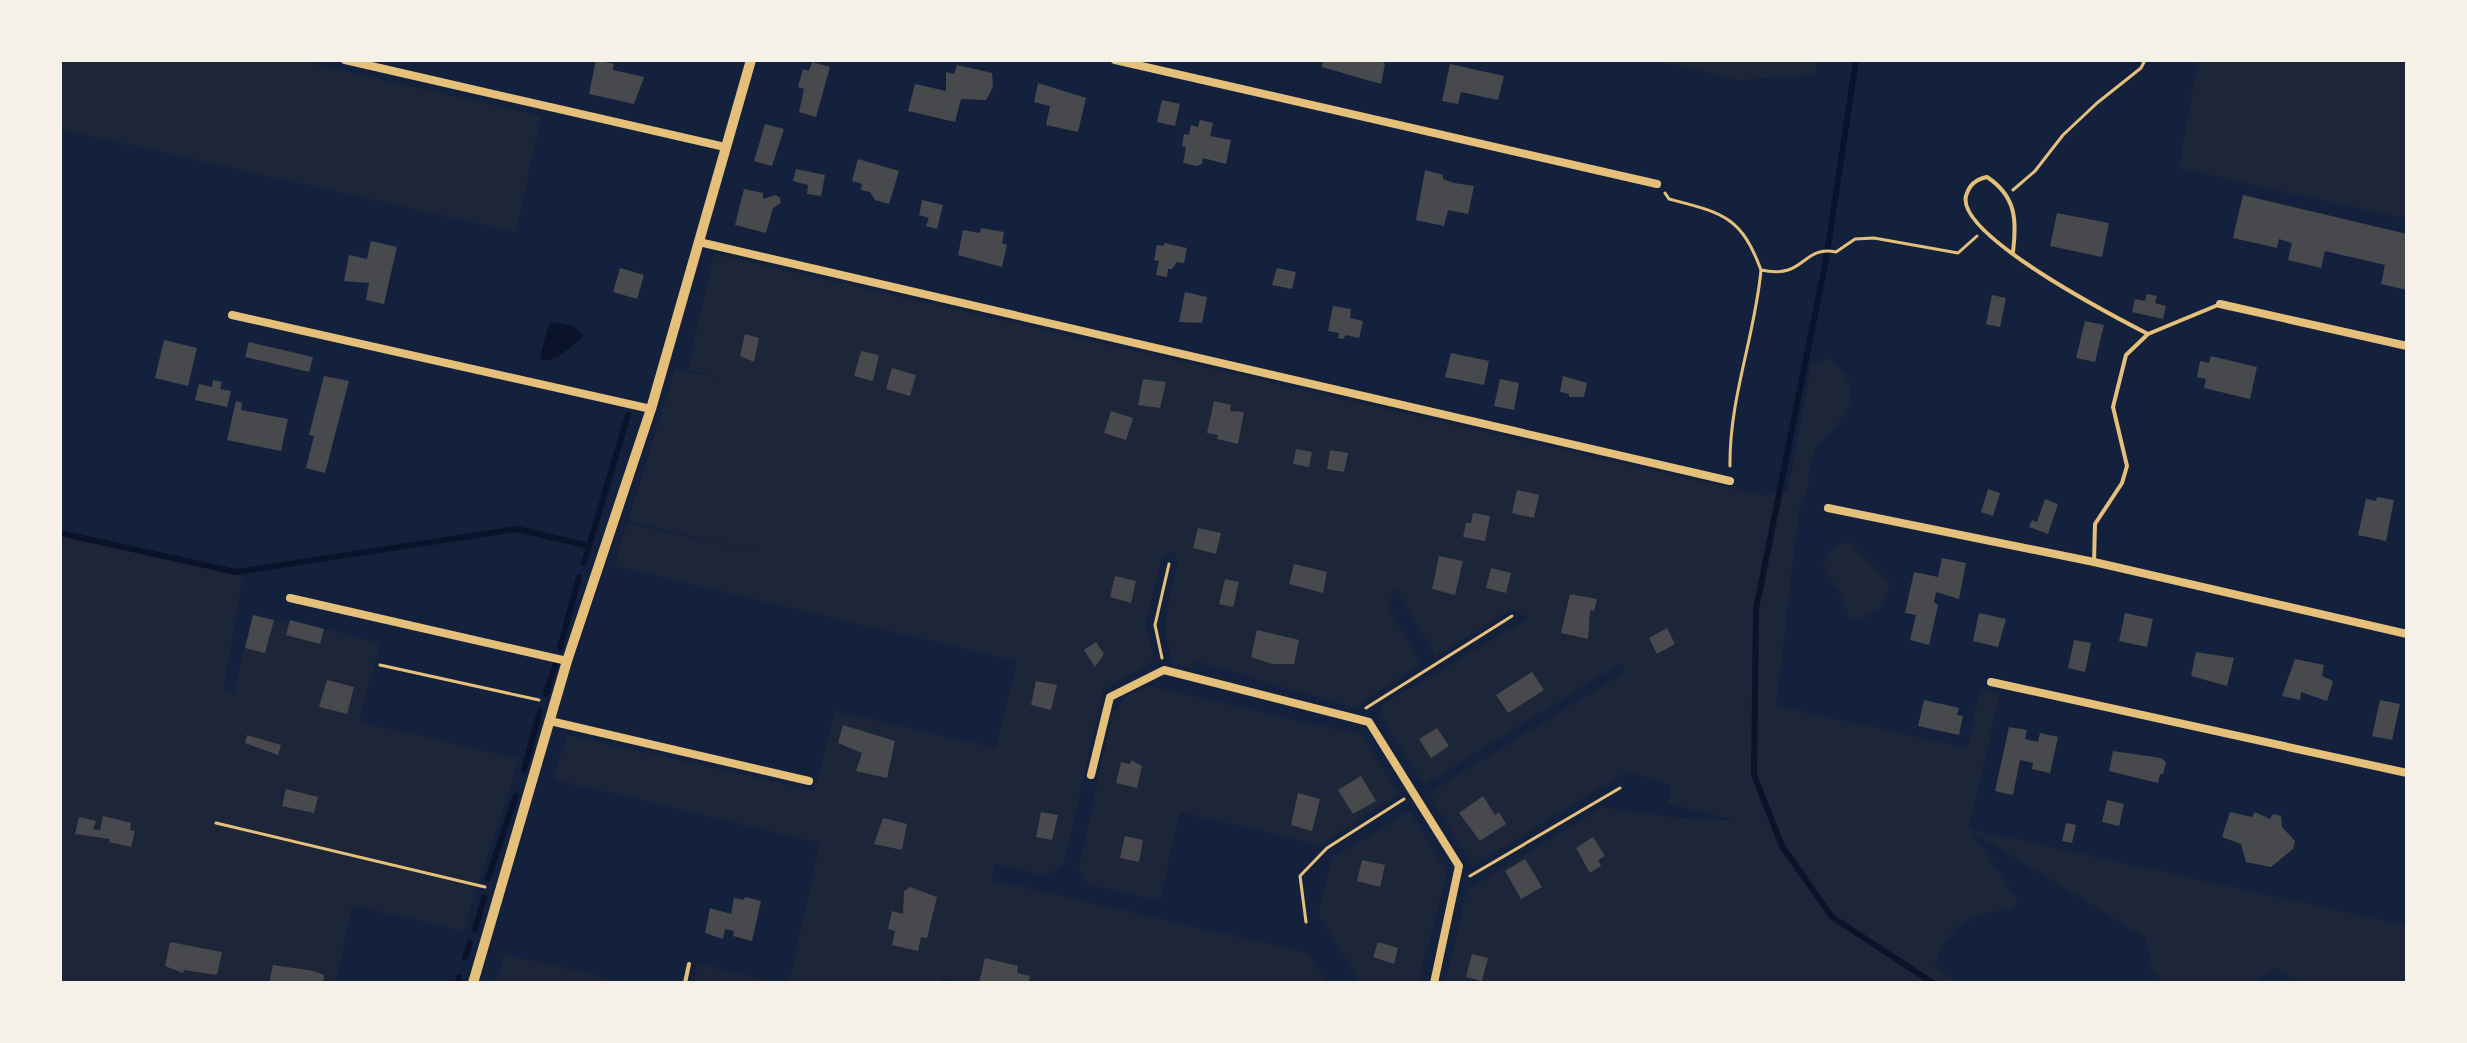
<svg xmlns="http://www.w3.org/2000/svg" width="2467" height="1043" viewBox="0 0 2467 1043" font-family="Cabin,sans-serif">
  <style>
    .green { fill: #1d2539 }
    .water { fill: #0b132b }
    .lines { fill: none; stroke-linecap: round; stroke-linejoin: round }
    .stream { stroke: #0b132b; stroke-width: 6 }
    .building { fill: #48494c }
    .path { stroke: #e5c07b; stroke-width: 3 }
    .service { stroke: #e5c07b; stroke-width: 4 }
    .minor { stroke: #e5c07b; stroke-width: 8 }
    .tertiary { stroke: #e5c07b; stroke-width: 10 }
  </style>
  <rect width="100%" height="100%" fill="#14213d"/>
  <path class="green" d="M 60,60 L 296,60 L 541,116 L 516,232 L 60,129 Z
    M 1654,60 L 1817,60 L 1815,75 L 1738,80 Z
    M 2198,60 L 2407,60 L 2407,219 L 2179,168 Z
    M 714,254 L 1764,496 L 1788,491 L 1812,363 L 1831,359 C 1858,386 1857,404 1831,432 C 1826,438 1817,444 1815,451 C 1806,471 1812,489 1799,510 L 1776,706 L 1967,748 L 1981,689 L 2000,693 L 1969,829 L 2404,925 L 2407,916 L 2407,983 L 2295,983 L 2295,978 L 2275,968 L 2253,983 L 2163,983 L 2152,970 L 2146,938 L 1971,831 L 2018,901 L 2011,910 C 1975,911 1943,928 1935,966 L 1956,983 L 1445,983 L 1467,890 L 1602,807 L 1669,817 L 1737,821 L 1668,803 L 1671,785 L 1626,772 L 1473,866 L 1431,798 L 1435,789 L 1625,672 L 1621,663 L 1424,785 L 1380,715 L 1382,705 L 1529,618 L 1512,609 L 1436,656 L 1394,587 L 1388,608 L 1421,664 L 1355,708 L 1195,661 L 1193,669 L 1173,665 L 1164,624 L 1178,561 L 1172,551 L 1162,557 L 1146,624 L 1154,661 L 1103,690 L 1064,864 L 1047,876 L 995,863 L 991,880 L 1308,953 L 1327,983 L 963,983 L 942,977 L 941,983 L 789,983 L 820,843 L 553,779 L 567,735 L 815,791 L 835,711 L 996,748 L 1017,661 L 614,566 L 627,523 L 777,556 L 628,521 L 675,369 L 722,379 L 688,369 Z
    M 60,530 L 238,570 L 242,582 L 223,691 L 234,692 L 253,615 L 289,624 L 290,620 L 380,643 L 359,722 L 519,759 L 463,931 L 352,905 L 336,983 L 60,983 Z
    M 1850,542 L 1890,585 L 1879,610 L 1857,620 L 1849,618 L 1840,593 L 1823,567 C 1827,553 1835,544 1850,542 Z
    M 1149,686 L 1361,735 L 1399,794 L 1320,845 L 1180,812 L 1160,900 L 1088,885 L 1079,868 L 1112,715 L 1127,696 Z
    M 1410,811 L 1447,873 L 1418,983 L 1360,983 L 1318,914 L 1332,858 Z
    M 504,954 L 627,983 L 496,983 Z
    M 698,964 L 776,983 L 694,983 Z"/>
  <path class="water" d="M 553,322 L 572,326 L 584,336 L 558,357 L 544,361 L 540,357 L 548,327 Z"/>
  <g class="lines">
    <path class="stream" d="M 1856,60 L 1826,260 L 1756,609 L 1754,775 L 1782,846 L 1832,917 L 1933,983
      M 60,533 L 236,572 L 517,529 L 589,546
      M 584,563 L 628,415
      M 560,648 L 579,577
      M 546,694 L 556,663
      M 524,770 L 540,711
      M 488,879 L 516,795
      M 475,930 L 484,898
      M 465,958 L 470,943
      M 458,983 L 459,977"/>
  </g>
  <path class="building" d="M 596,60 L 614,64 L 613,70 L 644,77 L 634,104 L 589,94 Z
    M 1323,60 L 1382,60 L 1385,64 L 1381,84 L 1322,67 Z
    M 812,62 L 830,67 L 816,117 L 799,112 L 804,89 L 798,87 L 803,69 L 809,71 Z
    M 1450,64 L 1504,76 L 1498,100 L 1461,92 L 1458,104 L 1442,101 Z
    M 957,65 L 992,73 L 993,87 L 986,100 L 961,99 L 955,122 L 908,111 L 915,84 L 946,91 L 946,72 L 954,74 Z
    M 1038,83 L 1086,98 L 1078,132 L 1046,125 L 1050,106 L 1034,102 Z
    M 1162,100 L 1180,104 L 1175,126 L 1157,122 Z
    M 1200,120 L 1213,123 L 1210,136 L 1231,140 L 1226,164 L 1203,158 L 1202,164 L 1196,166 L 1183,163 L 1186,147 L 1182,146 L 1184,134 L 1189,135 L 1191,125 L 1198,127 Z
    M 765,124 L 784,129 L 772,166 L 754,161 Z
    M 858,159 L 899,171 L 889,204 L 875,200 L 870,192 L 861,190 L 862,184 L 852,181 Z
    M 796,169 L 825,175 L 821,196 L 807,194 L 808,185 L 793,181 Z
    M 1425,170 L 1443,175 L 1443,179 L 1454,183 L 1474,186 L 1468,214 L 1448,210 L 1444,226 L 1416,220 Z
    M 744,189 L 763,193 L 763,199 L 776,195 L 780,198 L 781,203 L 773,208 L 766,233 L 735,225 Z
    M 2243,195 L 2407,234 L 2407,290 L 2381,284 L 2385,265 L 2325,251 L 2321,268 L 2288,260 L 2292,243 L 2279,239 L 2277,248 L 2233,238 Z
    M 922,200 L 943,205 L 937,229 L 926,226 L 929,218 L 919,215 Z
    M 2057,213 L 2109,223 L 2102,257 L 2050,246 Z
    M 981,228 L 1004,232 L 1002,243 L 1007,245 L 1002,267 L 958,255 L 963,230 L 980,233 Z
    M 371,241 L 397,247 L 384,304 L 366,300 L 369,283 L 344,281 L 349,255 L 367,259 Z
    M 1164,243 L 1187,248 L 1184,263 L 1177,262 L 1172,269 L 1168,269 L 1167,277 L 1156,275 L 1159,261 L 1154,260 L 1157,245 L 1164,246 Z
    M 620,268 L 644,275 L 637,299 L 613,292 Z
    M 1277,268 L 1296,272 L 1292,289 L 1272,285 Z
    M 1185,292 L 1207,297 L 1202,323 L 1179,322 Z
    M 2147,294 L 2157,296 L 2155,303 L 2166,306 L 2163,319 L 2132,312 L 2135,299 L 2145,301 Z
    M 1992,295 L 2006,298 L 2000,327 L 1986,324 Z
    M 1333,306 L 1351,309 L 1350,318 L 1363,321 L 1359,338 L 1346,335 L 1343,339 L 1338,338 L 1339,333 L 1328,331 Z
    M 2085,321 L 2104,325 L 2095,362 L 2076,358 Z
    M 745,334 L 759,338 L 754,362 L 740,356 Z
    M 164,340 L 197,348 L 188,386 L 155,378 Z
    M 249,342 L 313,357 L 309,372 L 245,357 Z
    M 861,351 L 879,355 L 873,381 L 854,376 Z
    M 1451,353 L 1489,361 L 1484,385 L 1445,377 Z
    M 2211,356 L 2257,367 L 2250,399 L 2204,388 L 2206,379 L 2197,377 L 2200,361 L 2209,363 Z
    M 892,368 L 916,375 L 910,396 L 886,389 Z
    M 324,376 L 349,381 L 325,473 L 306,468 L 314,436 L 309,435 Z
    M 1563,376 L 1587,383 L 1584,397 L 1569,397 L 1569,394 L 1560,392 Z
    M 1143,379 L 1166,382 L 1160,408 L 1138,405 Z
    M 1500,379 L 1519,383 L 1514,410 L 1494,406 Z
    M 213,380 L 222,382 L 220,389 L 231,391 L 227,407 L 195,400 L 199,384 L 212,387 Z
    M 236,401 L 242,403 L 241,410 L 288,419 L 281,451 L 227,440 Z
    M 1214,401 L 1231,405 L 1230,411 L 1244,412 L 1238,444 L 1217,439 L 1218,435 L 1207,433 Z
    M 1111,411 L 1133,418 L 1126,440 L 1104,433 Z
    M 1296,449 L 1312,452 L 1309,467 L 1293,464 Z
    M 1330,450 L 1348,453 L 1344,472 L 1327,469 Z
    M 1988,489 L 2000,493 L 1993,516 L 1981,512 Z
    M 1517,490 L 1539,495 L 1534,518 L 1512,513 Z
    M 2377,497 L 2394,500 L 2386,541 L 2358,535 L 2366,499 L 2376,501 Z
    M 2045,499 L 2058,504 L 2048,534 L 2029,527 L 2032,520 L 2037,522 Z
    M 1473,513 L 1490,516 L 1485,541 L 1463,537 L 1466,523 L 1471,523 Z
    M 1198,528 L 1221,533 L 1216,554 L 1193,548 Z
    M 1439,556 L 1463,561 L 1455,595 L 1432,589 Z
    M 1942,558 L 1966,563 L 1959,599 L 1936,592 L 1934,602 L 1938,605 L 1929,645 L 1910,640 L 1916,615 L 1905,613 L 1914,572 L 1938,577 Z
    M 1294,564 L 1327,572 L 1323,593 L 1289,584 Z
    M 1491,568 L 1511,573 L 1506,593 L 1486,588 Z
    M 1115,576 L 1136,581 L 1131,603 L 1110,597 Z
    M 1225,579 L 1239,582 L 1233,607 L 1219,604 Z
    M 1570,594 L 1597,599 L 1594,611 L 1590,610 L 1588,639 L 1561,633 Z
    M 1979,613 L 2006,619 L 1998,647 L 1973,641 Z
    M 2125,613 L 2153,619 L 2147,647 L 2119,641 Z
    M 253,615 L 274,620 L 265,653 L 245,648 Z
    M 290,620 L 324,629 L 320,644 L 286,635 Z
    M 1667,628 L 1675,644 L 1657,654 L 1649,638 Z
    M 1257,630 L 1299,640 L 1294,664 L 1272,664 L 1251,657 Z
    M 2074,640 L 2091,643 L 2085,672 L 2068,668 Z
    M 1096,642 L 1104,654 L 1095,667 L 1084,650 Z
    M 2196,652 L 2234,658 L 2227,686 L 2191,676 Z
    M 2295,659 L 2324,665 L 2322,676 L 2333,681 L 2327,701 L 2301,692 L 2300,700 L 2282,696 Z
    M 1532,672 L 1544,690 L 1508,713 L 1496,695 Z
    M 327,680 L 354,687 L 347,714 L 319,707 Z
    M 1036,681 L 1057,685 L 1051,710 L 1031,705 Z
    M 1924,700 L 1959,708 L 1957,715 L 1963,716 L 1959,735 L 1918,726 Z
    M 2380,700 L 2400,704 L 2392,740 L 2372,736 Z
    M 843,725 L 895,741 L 887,778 L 856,771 L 862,753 L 838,743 Z
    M 2009,727 L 2027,730 L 2025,739 L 2038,742 L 2040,733 L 2058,737 L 2050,773 L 2032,769 L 2033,763 L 2020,760 L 2013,795 L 1995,791 Z
    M 1437,728 L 1449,746 L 1431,758 L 1419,739 Z
    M 247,735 L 281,745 L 278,755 L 245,743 Z
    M 2113,751 L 2161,758 L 2166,762 L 2163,774 L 2160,774 L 2158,783 L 2109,771 Z
    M 1131,760 L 1142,766 L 1137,788 L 1116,783 L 1121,762 L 1130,764 Z
    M 1361,776 L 1376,801 L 1353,814 L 1338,790 Z
    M 286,789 L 318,797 L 314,813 L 282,806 Z
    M 1298,793 L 1320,799 L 1312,831 L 1291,825 Z
    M 1483,796 L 1495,815 L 1499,812 L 1506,824 L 1480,841 L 1459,813 Z
    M 2107,800 L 2124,804 L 2119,826 L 2102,822 Z
    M 1041,812 L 1058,815 L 1052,840 L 1036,837 Z
    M 2230,812 L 2252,817 L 2255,812 L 2270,819 L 2273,814 L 2281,816 L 2282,827 L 2295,841 L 2293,849 L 2271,867 L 2246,862 L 2241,844 L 2222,837 Z
    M 103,816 L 131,823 L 130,830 L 135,831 L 131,847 L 109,842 L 110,839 L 75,834 L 79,817 L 96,821 L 93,829 L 100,830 Z
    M 883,818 L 907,824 L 902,850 L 874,844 Z
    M 2066,823 L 2076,825 L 2072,843 L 2062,841 Z
    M 1125,836 L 1143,840 L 1139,862 L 1120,858 Z
    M 1593,837 L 1605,856 L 1598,860 L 1601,866 L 1590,873 L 1576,848 Z
    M 1525,859 L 1542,887 L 1521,899 L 1505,871 Z
    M 1362,860 L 1385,865 L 1380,887 L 1357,881 Z
    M 910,887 L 937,897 L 927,938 L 921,937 L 918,951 L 892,945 L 895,931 L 888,929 L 892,911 L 903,914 L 904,891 Z
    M 745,897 L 761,901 L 752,941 L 733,936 L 734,931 L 725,929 L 723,939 L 705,933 L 710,908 L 731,914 L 734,898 L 744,900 Z
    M 170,942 L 222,952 L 217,975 L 184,970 L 183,973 L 165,966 Z
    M 1378,942 L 1398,948 L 1394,964 L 1373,957 Z
    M 1472,954 L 1488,958 L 1482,981 L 1466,977 Z
    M 985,958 L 1018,966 L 1017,973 L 1030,976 L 1028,983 L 979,983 Z
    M 273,965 L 314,971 L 324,975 L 323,983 L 269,983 Z"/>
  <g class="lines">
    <path class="path" d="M 2013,190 L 2035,171 L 2063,135 L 2097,103 L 2141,68 L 2145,60
      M 1665,193 L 1669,199 C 1723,213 1741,216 1761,270 C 1806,280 1801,245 1836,252 L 1855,239 L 1874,238 L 1958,253 L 1977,236
      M 1730,466 C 1729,399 1755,336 1761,270
      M 1162,658 L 1155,625 L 1169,564
      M 380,665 L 539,700
      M 1366,708 L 1512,616
      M 216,823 L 485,887
      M 1470,876 L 1620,788
      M 1306,922 L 1300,876 L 1327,848 L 1404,799"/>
    <path class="service" d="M 2013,252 C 2017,220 2016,196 1987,177 C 1976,179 1969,185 1966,196 C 1956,235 2115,317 2148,334
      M 2094,562 L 2095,524 L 2122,483 L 2127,466 L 2113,407 L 2126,355 L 2148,334 L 2218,305
      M 685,983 L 689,964"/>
    <path class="minor" d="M 345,60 L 725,147
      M 1115,60 L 1657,184
      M 699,242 L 1730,481
      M 2220,304 L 2407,346
      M 232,315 L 651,409
      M 1828,508 L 2094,562 L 2407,634
      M 290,598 L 567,661
      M 1991,682 L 2407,773
      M 550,721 L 809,781
      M 1091,775 L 1110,697 L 1164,670 L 1369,722 L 1459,866 L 1434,983"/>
    <path class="tertiary" d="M 473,983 L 567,661 L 651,409 L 751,60"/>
  </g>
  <rect width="2467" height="1043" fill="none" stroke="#f6f1e7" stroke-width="124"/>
</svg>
